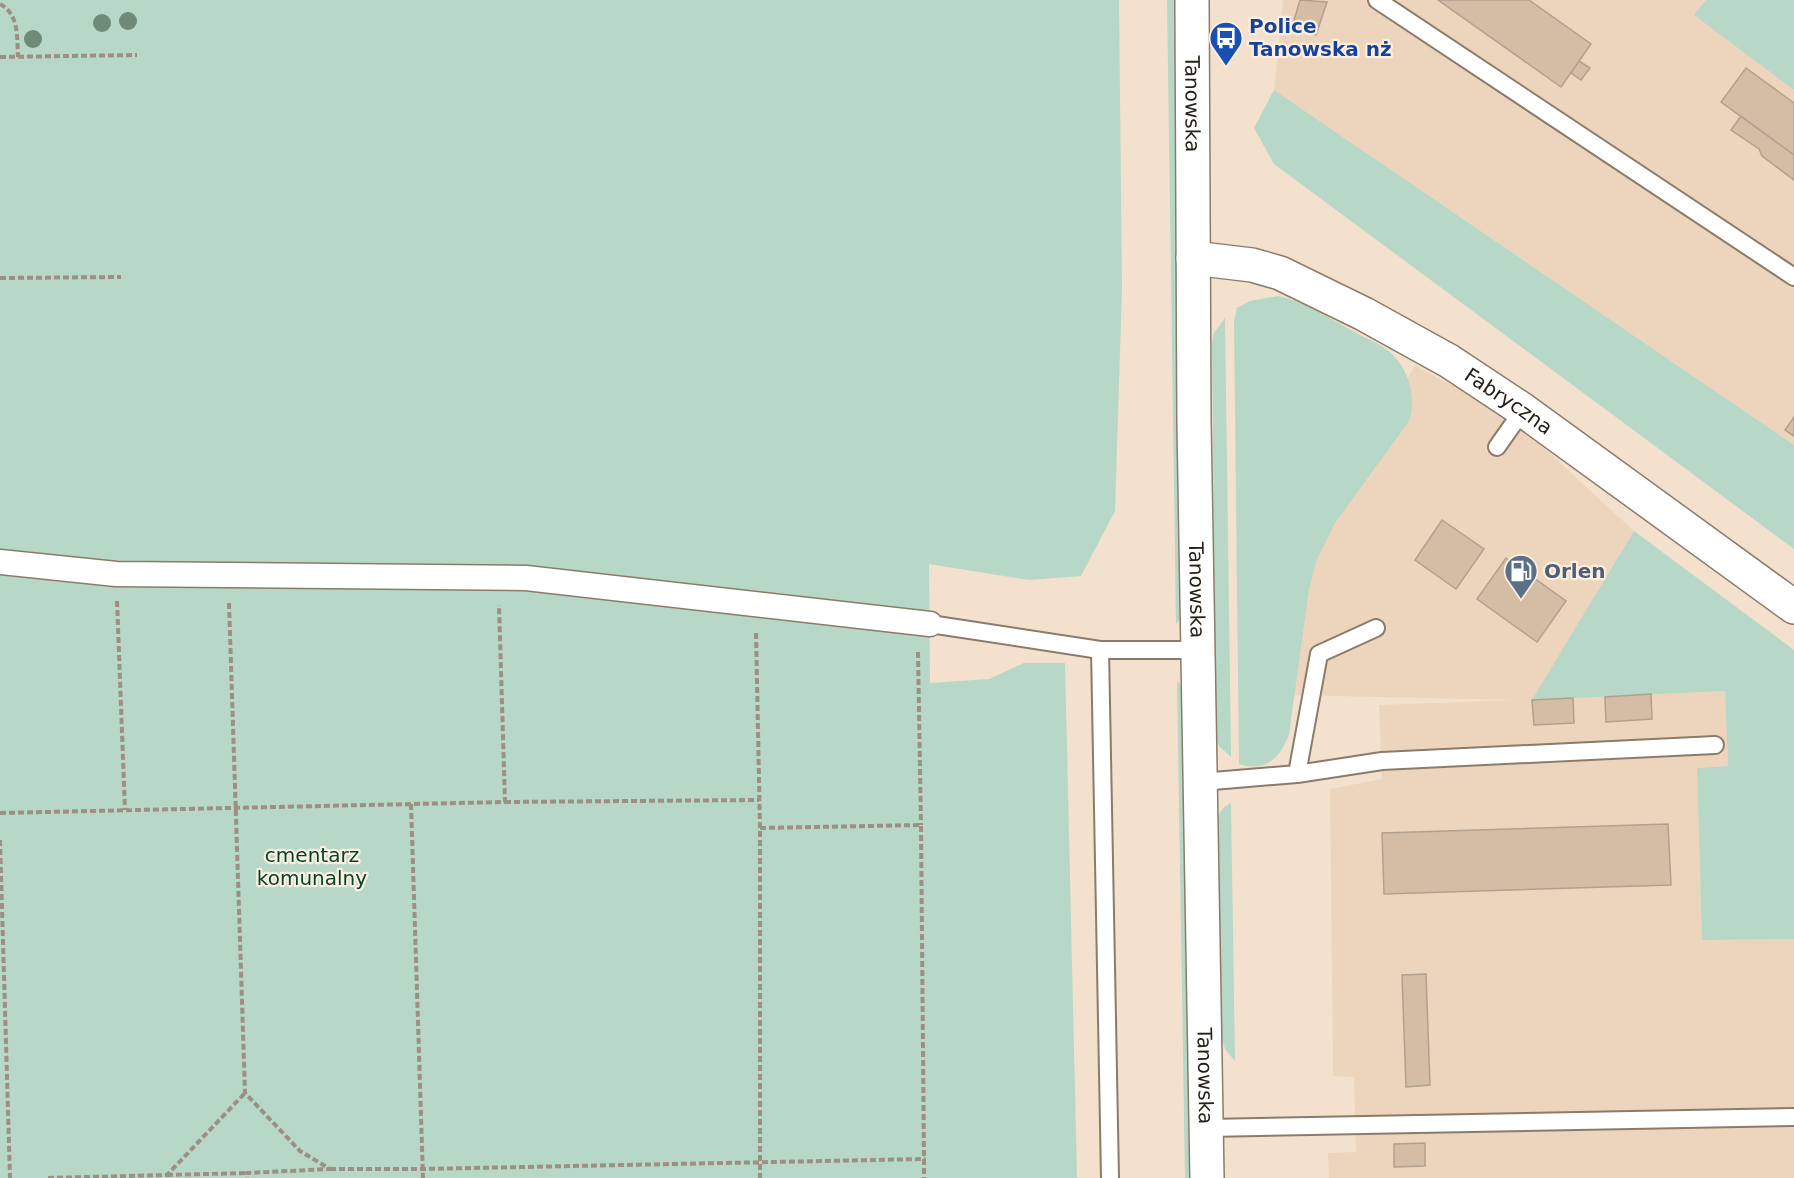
<svg xmlns="http://www.w3.org/2000/svg" width="1794" height="1178" viewBox="0 0 1794 1178" font-family="'DejaVu Sans',sans-serif">
  <style>
    .built { fill: #ecd5bc }
    .green { fill: #b7d7c7 }
    .building { fill: #d4bda4; stroke: #b1a08e; stroke-width: 1.5 }
    .lines { fill: none; stroke-linecap: round; stroke-linejoin: round }
    .service-casing { stroke: #8b7b6a; stroke-width: 20 }
    .pedestrian-casing { stroke: #8b7b6a; stroke-width: 27 }
    .minor-casing { stroke: #8b7b6a; stroke-width: 36 }
    .secondary-casing { stroke: #8b7b6a; stroke-width: 36 }
    .path { stroke: #9d9082; stroke-width: 4; stroke-dasharray: 6 3; stroke-linecap: butt }
    .service { stroke: #fff; stroke-width: 16 }
    .pedestrian { stroke: #fff; stroke-width: 24 }
    .minor { stroke: #fff; stroke-width: 33 }
    .secondary { stroke: #fff; stroke-width: 33 }
    .tree { fill: #6d8b77 }
    .labels { text-anchor: middle; stroke-width: 4.5; stroke-linejoin: round; paint-order: stroke }
    .transit-label { font-size: 20px; font-weight: bold; fill: #164399; stroke: #fdefdf; text-anchor: start }
    .street-label { font-size: 20px; fill: #262019; stroke: #fdefdf }
    .service-label { font-size: 20px; font-weight: bold; fill: #4e5e75; stroke: #fdefdf; text-anchor: start }
    .park-label { font-size: 20px; fill: #00452f; stroke: #fdefdf }
  </style>
  <rect width="100%" height="100%" fill="#f3e1ce"/>
  <path class="built" d="M 1283,0 L 1706,0 L 1695,15 L 1794,90 L 1794,445 L 1274,90 Z
    M 1415,366 L 1506,413 L 1634,531 L 1533,700 L 1725,691 L 1728,766 L 1697,768 L 1702,940 L 1794,939 L 1794,1178 L 1329,1178 L 1328,1153 L 1356,1152 L 1354,1077 L 1333,1076 L 1330,789 L 1382,779 L 1379,705 L 1515,700 L 1289,695 L 1309,541 Z"/>
  <path class="green" d="M 0,0 L 1119,0 L 1122,288 L 1115,511 L 1081,576 L 1029,580 L 929,564 L 930,683 L 989,679 L 1024,663 L 1065,663 L 1077,1178 L 0,1178 Z
    M 1167,0 L 1175,0 L 1182,617 L 1176,624 Z
    M 1706,0 L 1794,0 L 1794,90 L 1694,15 Z
    M 1274,90 L 1794,445 L 1794,549 L 1274,164 L 1254,128 Z
    M 1278,296 C 1306,302 1332,320 1358,334 C 1370,340 1385,346 1394,356 C 1409,372 1417,399 1409,421 L 1335,523 L 1317,559 L 1309,589 L 1289,734 C 1281,757 1266,773 1239,764 L 1234,320 L 1237,308 L 1250,301 Z
    M 1225,318 L 1231,757 L 1219,746 L 1216,738 L 1212,342 L 1214,333 Z
    M 1634,531 L 1794,650 L 1794,939 L 1702,940 L 1697,768 L 1728,766 L 1725,691 L 1532,700 Z
    M 1177,680 L 1182,688 L 1191,1178 L 1185,1178 Z
    M 1231,803 L 1235,1061 L 1225,1049 L 1221,1035 L 1216,821 C 1219,812 1223,807 1231,803 Z"/>
  <path class="building" d="M 1300,0 L 1327,2 L 1316,35 L 1292,27 Z
    M 1438,0 L 1529,0 L 1591,44 L 1561,87 Z
    M 1579,61 L 1590,68 L 1581,80 L 1571,73 Z
    M 1746,68 L 1794,103 L 1794,155 L 1721,102 Z
    M 1741,116 L 1794,155 L 1794,180 L 1762,156 L 1759,149 L 1731,130 Z
    M 1794,417 L 1794,436 L 1785,430 Z
    M 1442,520 L 1484,549 L 1456,589 L 1415,560 Z
    M 1506,558 L 1566,601 L 1537,642 L 1477,599 Z
    M 1651,694 L 1652,719 L 1606,722 L 1605,697 Z
    M 1573,698 L 1574,723 L 1534,725 L 1532,700 Z
    M 1668,824 L 1671,885 L 1384,894 L 1382,833 Z
    M 1426,974 L 1430,1085 L 1406,1087 L 1402,975 Z
    M 1425,1143 L 1425,1166 L 1394,1167 L 1394,1144 Z"/>
  <g class="lines">
    <g class="service-casing">
      <path id="service" d="M 1377,0 L 1794,277
        M 1497,447 L 1523,410
        M 930,624 L 1100,650 L 1199,650
        M 1100,650 L 1110,1178
        M 1297,774 L 1382,761 L 1715,745
        M 1201,782 L 1297,774 L 1319,654 L 1376,628
        M 1207,1128 L 1794,1117"/>
    </g>
    <g class="pedestrian-casing">
      <path id="pedestrian" d="M 0,562 L 116,574 L 526,578 L 930,624"/>
    </g>
    <g class="minor-casing">
      <g id="minor">
        <path id="s1" d="M 1193,258 L 1252,265 L 1280,273 L 1364,314 L 1449,361 L 1523,410 L 1794,607"/>
      </g>
    </g>
    <g class="secondary-casing">
      <g id="secondary">
        <path id="s2" d="M 1192,0 L 1194,422 L 1207,1178"/>
      </g>
    </g>
    <path class="path" d="M 0,4 C 19,14 17,37 18,57
      M 0,57 L 137,55
      M 0,278 L 121,277
      M 117,601 L 125,810
      M 229,603 L 245,1093 L 300,1151 L 330,1169 L 247,1173 L 247,1178
      M 756,633 L 760,828 L 760,1178
      M 918,652 L 921,825
      M 505,802 L 759,800
      M 411,804 L 423,1178
      M 0,813 L 505,802 L 499,605
      M 760,828 L 921,825 L 924,1159
      M 0,840 L 10,1178
      M 330,1169 L 422,1169 L 924,1159 L 924,1178
      M 167,1175 L 247,1173
      M 48,1178 L 167,1175 L 245,1093"/>
    <use href="#service" class="service"/>
    <use href="#pedestrian" class="pedestrian"/>
    <use href="#minor" class="minor"/>
    <use href="#secondary" class="secondary"/>
  </g>
  <g class="tree">
    <circle cx="128" cy="21" r="9"/>
    <circle cx="102" cy="23" r="9"/>
    <circle cx="33" cy="39" r="9"/>
  </g>
  <defs>
    <g id="bus-pin" transform="scale(1.725)"><path d="M0 17L-7.5 6A9.5 9.5 0 1 1 7.5 6Z" fill="#1a4fb4" stroke="#fdefdf"/><path d="M-5-6H5V4H4V6H2V4H-2V6H-4V4H-5ZM-3.5-4V0h7V-4ZM-3.5 1.2v1.5H-2V1.2ZM2 1.2v1.5H3.5V1.2Z" fill="#fff"/></g>
    <g id="fuel-pin" transform="scale(1.725)"><path d="M0 17L-7.5 6A9.5 9.5 0 1 1 7.5 6Z" fill="#5c6f8a" stroke="#fdefdf"/><path d="M-5.5-6h7V0h2V4h1.3V-2.5L3-4.5l.8-.8L6-3V5H2.5V1h-1V6h-7ZM-4.2-4.7v3.2H.2V-4.7Z" fill="#fff"/></g>
  </defs>
  <g fill-rule="evenodd">
    <use href="#bus-pin" x="1226" y="38"/>
    <use href="#fuel-pin" x="1521" y="571"/>
  </g>
  <g class="labels">
    <g class="transit-label">
      <text x="1249" y="33">Police<tspan x="1249" dy="23">Tanowska nż</tspan></text>
    </g>
    <g class="street-label">
      <text dy="7" stroke="none"><textPath href="#s2" startOffset="104">Tanowska</textPath></text>
      <text dy="7" stroke="none"><textPath href="#s1" startOffset="351">Fabryczna</textPath></text>
      <text dy="7" stroke="none"><textPath href="#s2" startOffset="590">Tanowska</textPath></text>
      <text dy="7" stroke="none"><textPath href="#s2" startOffset="1076">Tanowska</textPath></text>
    </g>
    <g class="service-label">
      <text x="1544" y="578">Orlen</text>
    </g>
    <g class="park-label">
      <text x="312" y="862">cmentarz<tspan x="312" dy="23">komunalny</tspan></text>
    </g>
  </g>
</svg>
